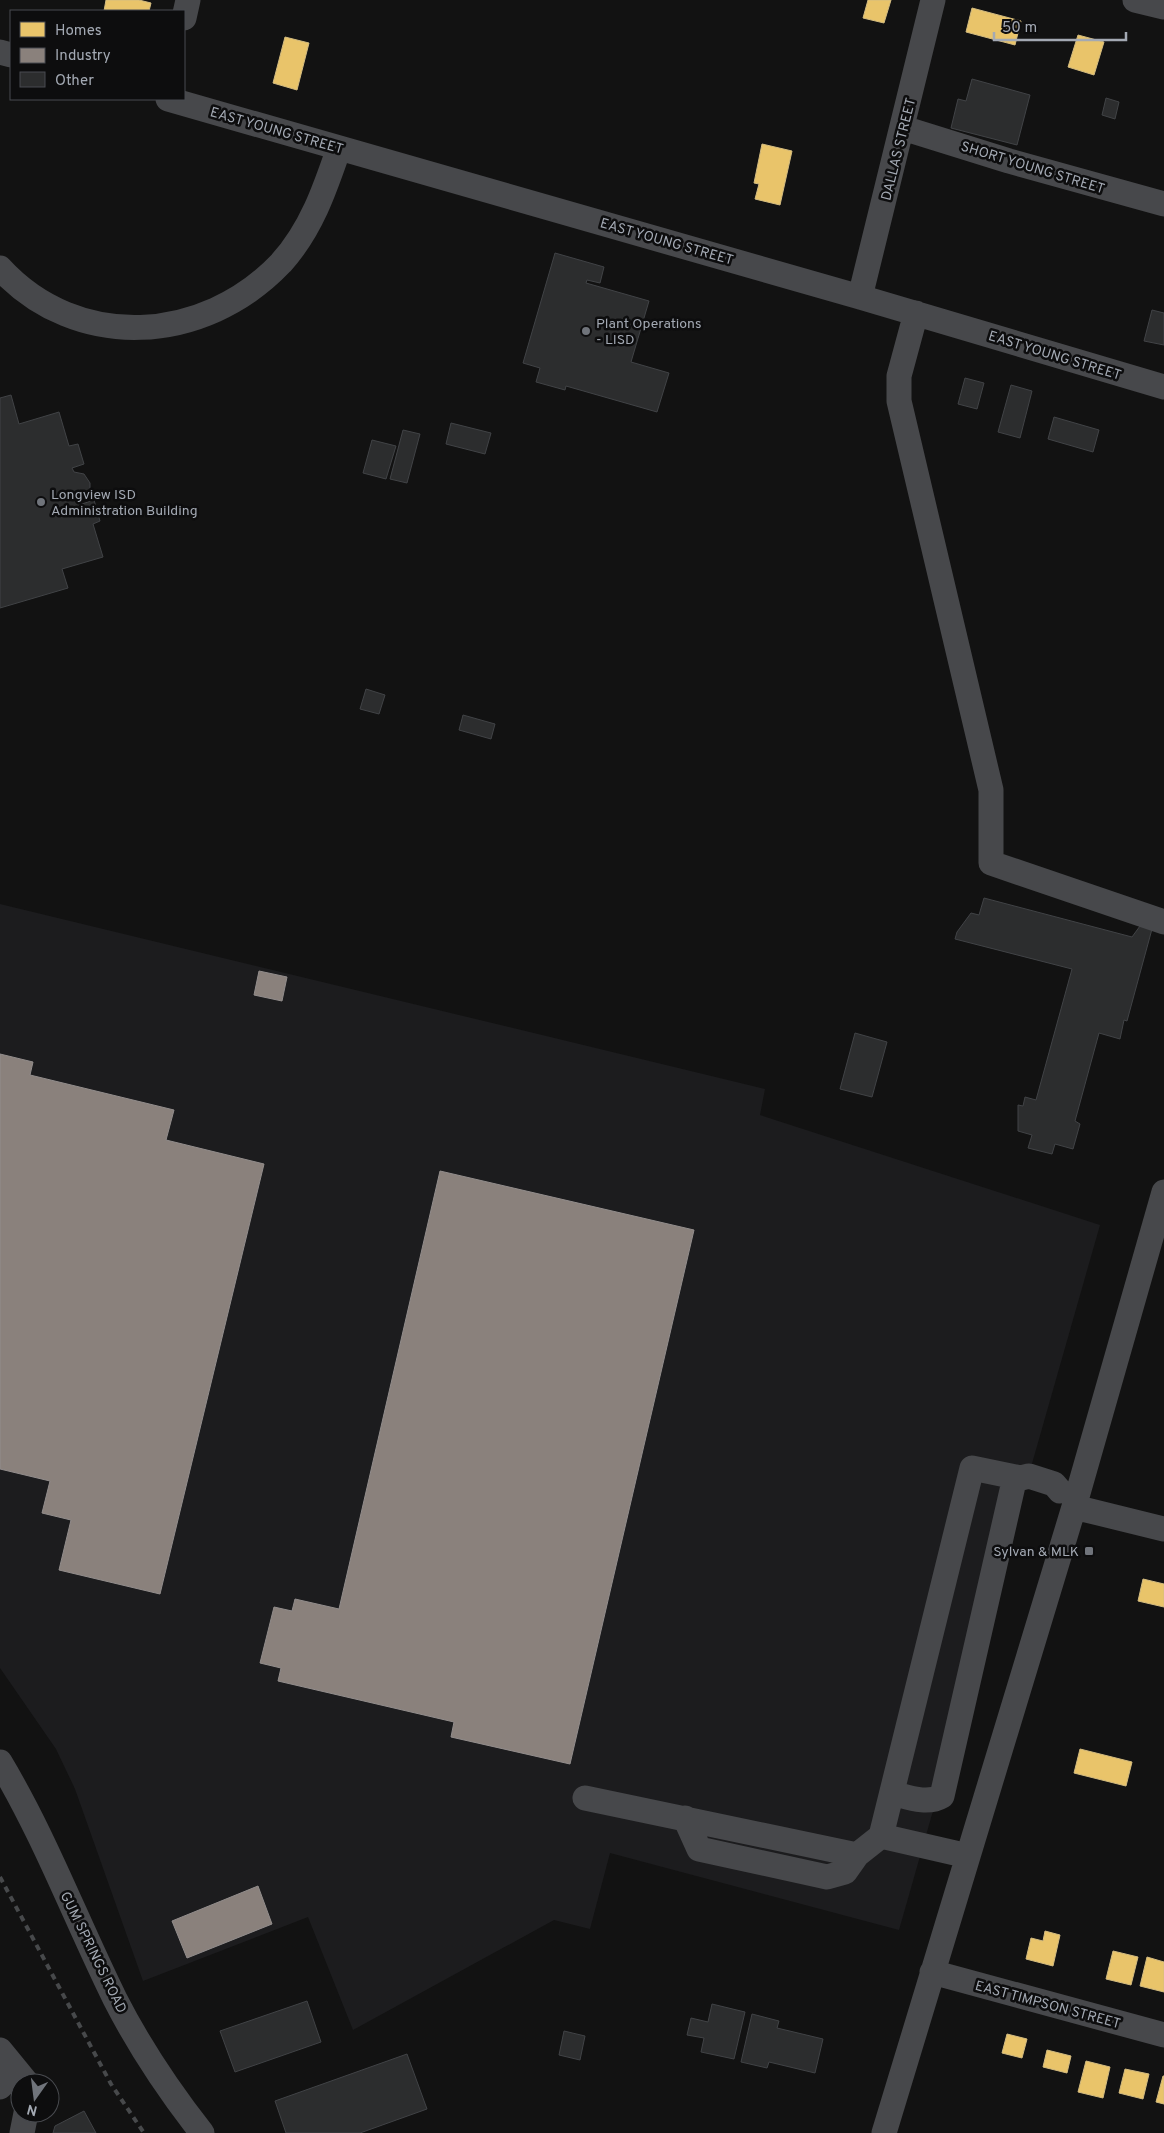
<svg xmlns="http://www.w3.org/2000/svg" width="1164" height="2133" viewBox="0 0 1164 2133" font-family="Overpass,sans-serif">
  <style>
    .built { fill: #1c1c1e }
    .homes { fill: #e9c46a; stroke: #d4bc80 }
    .industry { fill: #8a817c; stroke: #928d8c }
    .building { fill: #2c2d2e; stroke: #414346 }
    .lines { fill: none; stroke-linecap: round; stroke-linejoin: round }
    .minor { stroke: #47484b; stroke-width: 25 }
    .rail { stroke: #47494b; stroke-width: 4; stroke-dasharray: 6 5; stroke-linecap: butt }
    .poi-dot { fill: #70747b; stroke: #0d0d0e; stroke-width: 2 }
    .labels { text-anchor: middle; stroke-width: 5; stroke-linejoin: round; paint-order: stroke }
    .street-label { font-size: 14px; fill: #a3a9b3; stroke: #0d0d0e }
    .poi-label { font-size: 14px; fill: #a3a9b3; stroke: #0d0d0e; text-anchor: start }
  </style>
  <rect width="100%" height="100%" fill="#121212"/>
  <path class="built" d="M 0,904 L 765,1089 L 760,1115 L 1100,1225 L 899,1930 L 610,1853 L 590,1929 L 554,1920 L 353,2030 L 308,1917 L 143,1981 L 75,1789 L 56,1749 L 0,1668 Z"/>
  <path class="homes" d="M 106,0 L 139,0 L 151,3 L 149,11 L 104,11 Z
    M 868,0 L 891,0 L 884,23 L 863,18 Z
    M 972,8 L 1021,21 L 1015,45 L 966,32 Z
    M 1078,35 L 1104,42 L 1094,75 L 1068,67 Z
    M 285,37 L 309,43 L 297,90 L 273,83 Z
    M 762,144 L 792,151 L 780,205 L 755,199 L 759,184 L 754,183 Z
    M 1143,1579 L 1164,1584 L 1164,1607 L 1138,1601 Z
    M 1080,1749 L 1132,1762 L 1126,1786 L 1074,1773 Z
    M 1045,1931 L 1060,1935 L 1053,1966 L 1026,1959 L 1031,1938 L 1043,1941 Z
    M 1113,1951 L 1138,1957 L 1131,1985 L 1106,1979 Z
    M 1147,1957 L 1164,1962 L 1164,1992 L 1140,1986 Z
    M 1007,2034 L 1027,2039 L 1022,2058 L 1002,2053 Z
    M 1047,2050 L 1071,2056 L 1067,2073 L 1043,2067 Z
    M 1086,2061 L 1110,2067 L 1103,2098 L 1078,2092 Z
    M 1125,2069 L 1149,2074 L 1143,2099 L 1119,2093 Z
    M 1163,2076 L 1164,2076 L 1164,2104 L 1156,2102 Z"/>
  <path class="industry" d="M 259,971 L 287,977 L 282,1001 L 254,995 Z
    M 0,1054 L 33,1062 L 30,1075 L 174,1110 L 166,1140 L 264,1164 L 160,1594 L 59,1570 L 71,1520 L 42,1513 L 50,1481 L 0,1469 Z
    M 440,1171 L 694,1230 L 570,1764 L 451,1737 L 454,1722 L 278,1681 L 281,1668 L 260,1663 L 274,1607 L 292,1611 L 295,1599 L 339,1609 Z
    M 258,1886 L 272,1924 L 187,1958 L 172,1921 Z"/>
  <path class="building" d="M 972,79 L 1030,95 L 1017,145 L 951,128 L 958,99 L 966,101 Z
    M 1106,98 L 1119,102 L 1115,119 L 1102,115 Z
    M 555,253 L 604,267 L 600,283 L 587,280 L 586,283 L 649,301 L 631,362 L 669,373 L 657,412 L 566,386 L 565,390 L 536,382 L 540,368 L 523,363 Z
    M 1152,310 L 1164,313 L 1164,345 L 1144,341 Z
    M 965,378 L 984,383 L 977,409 L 958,404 Z
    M 1011,385 L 1032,391 L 1020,438 L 998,432 Z
    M 11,395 L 19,424 L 59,412 L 69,446 L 78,444 L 84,464 L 72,468 L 74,472 L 84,474 L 90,483 L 90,490 L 81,499 L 82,504 L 94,500 L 100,521 L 93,524 L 103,557 L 62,569 L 68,588 L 0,608 L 0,398 Z
    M 1054,417 L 1099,430 L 1093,452 L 1048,439 Z
    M 451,423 L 491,433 L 485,454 L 446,444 Z
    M 403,430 L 420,434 L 407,483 L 390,479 Z
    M 372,440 L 396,446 L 386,479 L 363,473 Z
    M 366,689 L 385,695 L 379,714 L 360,709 Z
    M 463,715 L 495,724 L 491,739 L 459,730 Z
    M 984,898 L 1132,937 L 1140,926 L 1152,929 L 1127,1021 L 1124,1020 L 1120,1039 L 1099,1033 L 1075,1121 L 1080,1124 L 1073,1149 L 1055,1144 L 1052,1154 L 1028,1148 L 1032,1135 L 1018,1131 L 1018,1105 L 1023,1106 L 1025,1097 L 1036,1100 L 1072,969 L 955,939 L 957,932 L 971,913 L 979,915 Z
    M 855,1033 L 887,1042 L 872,1097 L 840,1089 Z
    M 307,2001 L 321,2042 L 235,2072 L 220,2031 Z
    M 712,2004 L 745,2012 L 734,2059 L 701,2052 L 704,2038 L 687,2035 L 691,2018 L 708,2022 Z
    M 752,2014 L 779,2021 L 777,2028 L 823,2039 L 815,2073 L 769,2062 L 767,2068 L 741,2062 Z
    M 564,2031 L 585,2036 L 580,2060 L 559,2055 Z
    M 407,2054 L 427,2109 L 360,2133 L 286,2133 L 275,2101 Z
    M 84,2111 L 96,2133 L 53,2133 L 55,2126 Z"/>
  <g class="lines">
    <path class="minor" d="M 1135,0 L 1164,7
      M 184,18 L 188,0
      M 0,52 L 11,55
      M 168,99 L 860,297 L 1164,387
      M 903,128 L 1009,161 L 1164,204
      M 0,268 C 77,352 204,344 281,263 C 311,230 325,189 339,148
      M 860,297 L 933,0
      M 916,313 L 899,376 L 899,401 L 991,790 L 991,863 L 1164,922
      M 1074,1507 L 1164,1529
      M 0,1762 C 45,1837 76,1920 115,1999 C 139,2046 169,2091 202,2133
      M 892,1793 C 908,1797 927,1805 942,1796 L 1015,1477
      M 585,1798 L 857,1855 L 881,1836
      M 685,1818 L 699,1849 L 827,1877 L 845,1872 L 857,1855
      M 968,1856 L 881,1836 L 972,1468 L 1021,1478 L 1029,1476 L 1054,1484 L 1060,1491
      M 932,1972 L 1164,2035
      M 0,2050 L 27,2083
      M 0,2087 L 17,2071
      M 22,2133 L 26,2113
      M 884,2133 L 1074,1507 L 1164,1192"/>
    <path class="rail" d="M 0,1877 L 111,2084 L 144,2133"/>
  </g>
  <g class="poi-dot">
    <circle cx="586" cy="331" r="5"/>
    <circle cx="41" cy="502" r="5"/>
    <rect x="1084" y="1546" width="10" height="10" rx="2.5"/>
  </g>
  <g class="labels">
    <g class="street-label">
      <text transform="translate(277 130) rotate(16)" y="5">EAST YOUNG STREET</text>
      <text transform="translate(898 149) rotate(-76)" y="5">DALLAS STREET</text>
      <text transform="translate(1033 167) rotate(17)" y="5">SHORT YOUNG STREET</text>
      <text transform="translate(667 241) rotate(16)" y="5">EAST YOUNG STREET</text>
      <text transform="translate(1055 355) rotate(17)" y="5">EAST YOUNG STREET</text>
      <text transform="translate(94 1952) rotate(64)" y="5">GUM SPRINGS ROAD</text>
      <text transform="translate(1048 2004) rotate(15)" y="5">EAST TIMPSON STREET</text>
    </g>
    <g class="poi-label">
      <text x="596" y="328">Plant Operations<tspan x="596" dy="16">- LISD</tspan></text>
      <text x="51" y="499">Longview ISD<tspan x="51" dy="16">Administration Building</tspan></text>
      <text x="1079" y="1556" text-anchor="end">Sylvan &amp; MLK</text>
    </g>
  </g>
  <rect x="10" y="10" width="175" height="90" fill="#0d0d0e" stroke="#494b50"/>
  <rect x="20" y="22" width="25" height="15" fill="#e9c46a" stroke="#494b50"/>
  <text x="55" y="35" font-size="15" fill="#a3a9b3">Homes</text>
  <rect x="20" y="48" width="25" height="15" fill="#8a817c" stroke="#494b50"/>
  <text x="55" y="60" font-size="15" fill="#a3a9b3">Industry</text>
  <rect x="20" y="72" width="25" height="15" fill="#2c2d2e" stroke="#494b50"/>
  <text x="55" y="85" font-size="15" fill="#a3a9b3">Other</text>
  <g transform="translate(35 2098) rotate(194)"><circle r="24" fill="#0d0d0e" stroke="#494b50"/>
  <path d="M0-4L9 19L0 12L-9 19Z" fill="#70747b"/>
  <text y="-8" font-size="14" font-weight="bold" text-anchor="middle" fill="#a3a9b3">N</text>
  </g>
  <path d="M994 32v8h132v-8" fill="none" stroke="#a3a9b3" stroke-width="2.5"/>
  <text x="1002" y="32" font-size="15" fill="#a3a9b3" stroke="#0d0d0e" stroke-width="4" paint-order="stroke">50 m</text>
</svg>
